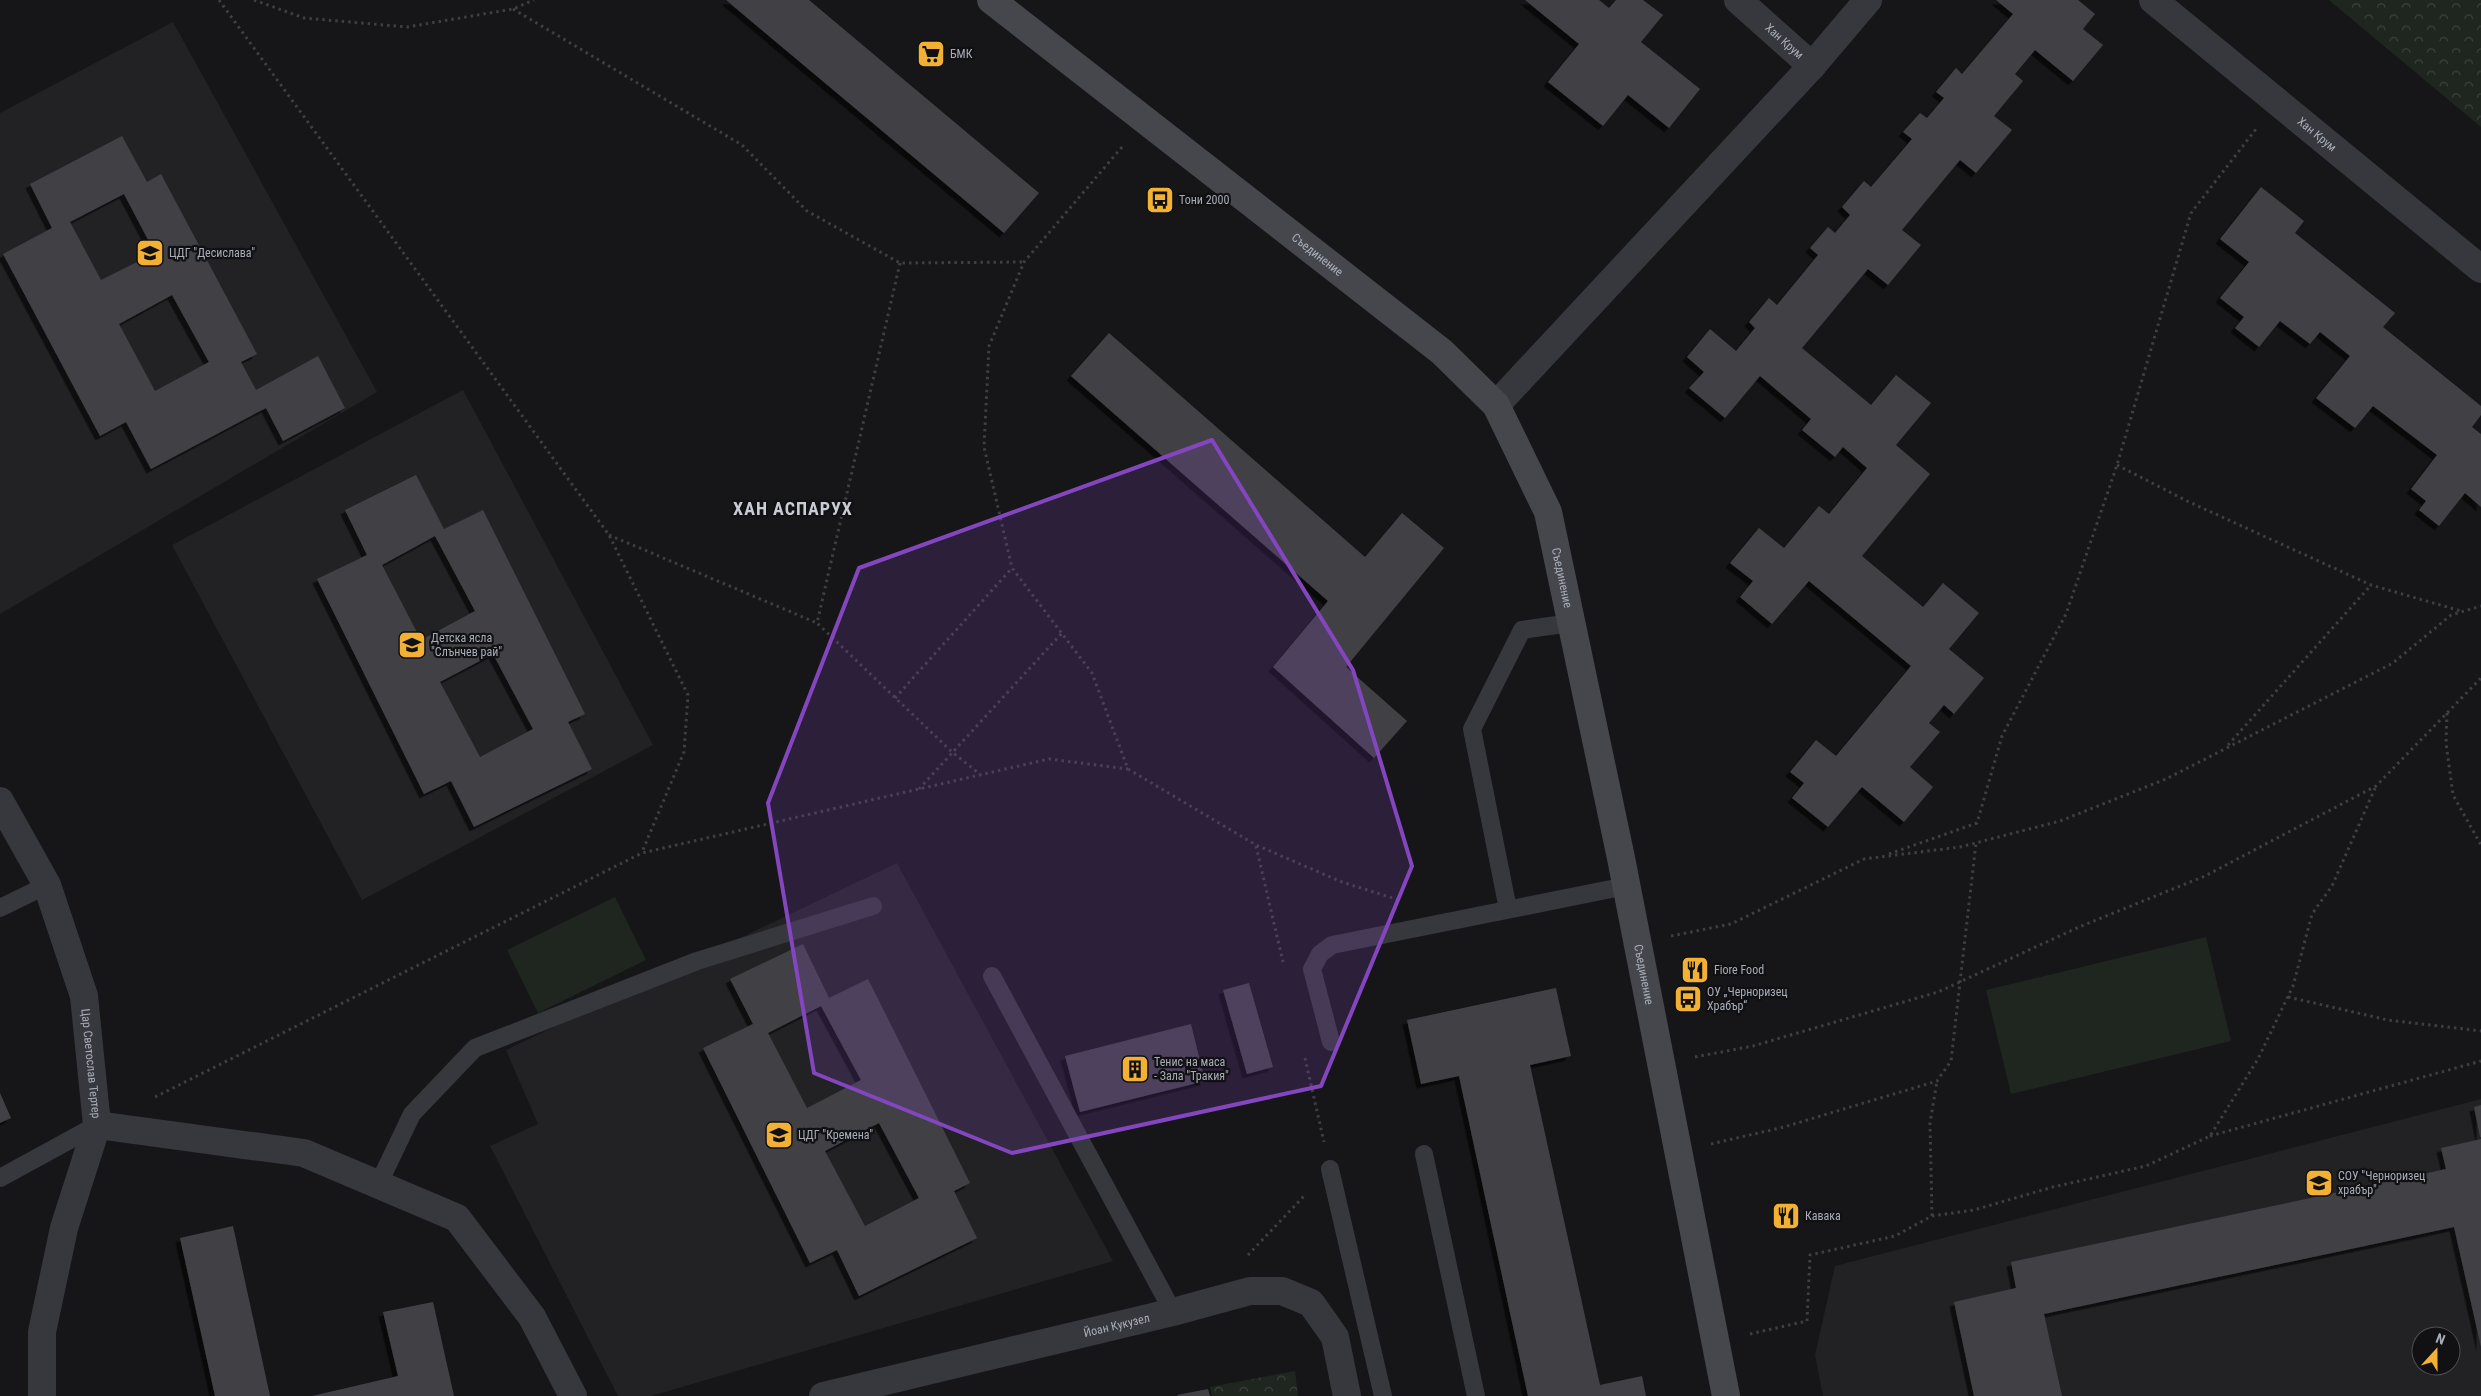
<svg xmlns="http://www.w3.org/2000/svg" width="2481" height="1396" viewBox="0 0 2481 1396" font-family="'Roboto Condensed',sans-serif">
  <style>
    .built { fill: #222225; fill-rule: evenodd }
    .park { fill: url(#park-crowns) }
    .pitch { fill: #1e261f }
    .building { fill: #404145; fill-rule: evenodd; filter: url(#shadow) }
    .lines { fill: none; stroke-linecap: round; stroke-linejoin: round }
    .path { stroke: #3d3f44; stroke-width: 3; stroke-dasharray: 2.5 4; stroke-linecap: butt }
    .lane { stroke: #37383d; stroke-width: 18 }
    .street { stroke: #37383d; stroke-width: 28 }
    .secondary { stroke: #45474d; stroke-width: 28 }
    .marked { fill: #8446be; fill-opacity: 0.2; stroke: #8446be; stroke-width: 4; stroke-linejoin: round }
    .labels { text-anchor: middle; stroke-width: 4.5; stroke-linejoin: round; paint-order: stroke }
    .street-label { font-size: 12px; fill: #a8adb8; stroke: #111113 }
    .poi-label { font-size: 12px; fill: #a8adb8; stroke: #111113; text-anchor: start }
    .district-label { font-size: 18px; font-weight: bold; letter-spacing: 1px; fill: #c9ccd4; stroke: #111113 }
  </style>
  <defs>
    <pattern id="park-crowns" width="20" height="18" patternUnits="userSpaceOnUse" patternTransform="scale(1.25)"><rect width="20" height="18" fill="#1e261f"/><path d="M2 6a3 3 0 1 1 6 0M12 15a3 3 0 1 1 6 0" fill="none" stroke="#3c433d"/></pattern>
    <filter id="shadow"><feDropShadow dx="-4.5" dy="4.5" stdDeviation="0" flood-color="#0009"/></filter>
  </defs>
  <rect width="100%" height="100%" fill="#161618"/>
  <path class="built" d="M 173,22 L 377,392 L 0,614 L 0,113 Z
    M 463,390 L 653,745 L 362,900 L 172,545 Z
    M 897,863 L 1113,1261 L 651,1396 L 618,1396 L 490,1146 L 538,1124 L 506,1050 Z
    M 2481,1099 L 2481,1396 L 1823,1396 L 1815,1355 L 1835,1266 ZM 2421,1336 L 2451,1336 L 2451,1366 L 2421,1366 Z"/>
  <path class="park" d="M 2329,0 L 2481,0 L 2481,127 Z
    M 1295,1371 L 1298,1396 L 1212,1396 L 1210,1387 Z"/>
  <path class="pitch" d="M 615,897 L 646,960 L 538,1013 L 507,950 Z
    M 2206,937 L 2231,1041 L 2011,1094 L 1986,990 Z"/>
  <path class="building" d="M 726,0 L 809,0 L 1039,193 L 1004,233 Z
    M 1525,0 L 1599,0 L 1609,8 L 1616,0 L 1643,0 L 1663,15 L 1641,42 L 1700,89 L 1669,128 L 1628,95 L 1603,126 L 1548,82 L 1579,44 Z
    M 1996,0 L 2078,0 L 2095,14 L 2083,29 L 2103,45 L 2073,81 L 2035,50 L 2015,74 L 2023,81 L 1994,116 L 2012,130 L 1976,173 L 1960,160 L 1902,230 L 1921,245 L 1888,285 L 1868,269 L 1802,348 L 1871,405 L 1896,375 L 1931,403 L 1896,445 L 1930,474 L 1862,556 L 1923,607 L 1943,583 L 1979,613 L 1949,649 L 1984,678 L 1954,714 L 1944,705 L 1929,723 L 1940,732 L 1910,767 L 1933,787 L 1904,822 L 1862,787 L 1828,827 L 1792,798 L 1804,783 L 1790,772 L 1816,740 L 1836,756 L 1911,666 L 1809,581 L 1772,624 L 1740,597 L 1753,581 L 1730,563 L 1759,528 L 1784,548 L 1819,506 L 1829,514 L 1867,468 L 1843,447 L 1835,457 L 1802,430 L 1811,419 L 1760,376 L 1725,418 L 1689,388 L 1704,372 L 1687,357 L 1710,329 L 1736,351 L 1755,328 L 1749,322 L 1769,298 L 1777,305 L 1818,255 L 1810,248 L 1828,227 L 1835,233 L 1850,215 L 1842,207 L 1864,181 L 1871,187 L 1912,139 L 1903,132 L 1920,113 L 1927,118 L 1944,98 L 1936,92 L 1956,68 L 1962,74 L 2013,14 Z
    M 122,136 L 147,182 L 161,174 L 257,354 L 241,362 L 256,390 L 318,356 L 345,408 L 283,441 L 266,408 L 151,469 L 126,422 L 100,436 L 3,254 L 52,228 L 30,184 ZM 124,194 L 155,253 L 101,280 L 70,222 ZM 172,295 L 209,362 L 155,391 L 119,324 Z
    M 2261,187 L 2304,221 L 2295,233 L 2395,313 L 2383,327 L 2481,406 L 2481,415 L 2472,427 L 2481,434 L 2481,507 L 2465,493 L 2439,526 L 2419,510 L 2426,501 L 2411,489 L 2437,455 L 2373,406 L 2355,428 L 2316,398 L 2350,356 L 2320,332 L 2310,344 L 2280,321 L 2259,347 L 2235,328 L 2244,317 L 2220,298 L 2249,262 L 2220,239 Z
    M 1109,333 L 1365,557 L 1402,513 L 1444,548 L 1346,667 L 1407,721 L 1374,758 L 1273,667 L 1328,601 L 1071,376 Z
    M 416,475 L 444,529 L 483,510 L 585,714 L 568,722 L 592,769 L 474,827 L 451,781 L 424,794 L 317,579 L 367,555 L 345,510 ZM 435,536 L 475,611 L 421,640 L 382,565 ZM 493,654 L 533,729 L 480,757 L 440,682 Z
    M 803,944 L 829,998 L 868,979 L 970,1183 L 954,1191 L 977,1238 L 859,1296 L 837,1250 L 810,1263 L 703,1048 L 753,1024 L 730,979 ZM 821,1006 L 861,1080 L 807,1108 L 768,1033 ZM 879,1123 L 919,1198 L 865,1226 L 825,1151 Z
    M 1249,983 L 1273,1067 L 1247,1074 L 1223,990 Z
    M 1556,988 L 1571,1056 L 1530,1065 L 1600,1385 L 1642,1376 L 1646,1396 L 1528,1396 L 1459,1076 L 1421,1084 L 1407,1020 Z
    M 1191,1024 L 1205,1081 L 1080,1112 L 1065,1056 Z
    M 0,1093 L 11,1118 L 0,1123 Z
    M 2481,1105 L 2481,1137 L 2480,1137 L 2474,1107 Z
    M 2481,1139 L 2481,1347 L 2454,1227 L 2044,1314 L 2062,1396 L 1974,1396 L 1954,1302 L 2016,1288 L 2011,1262 L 2446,1169 L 2441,1148 Z
    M 233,1226 L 270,1396 L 215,1396 L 180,1238 Z
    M 433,1302 L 454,1396 L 312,1396 L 398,1376 L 383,1312 Z
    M 1208,1389 L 1210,1396 L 1178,1396 L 1177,1395 Z"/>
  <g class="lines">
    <path class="path" d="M 219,0 L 609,535 L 688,695 L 684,752 L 642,852
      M 254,0 L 304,18 L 407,27 L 513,9 L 534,0
      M 513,9 L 742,145 L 807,211 L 900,263 L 1024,262
      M 1122,147 L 1024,262 L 989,346 L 984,447 L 1012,568 L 1092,673 L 1128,769 L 1256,845 L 1342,882 L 1399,900
      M 900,263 L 817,623 L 952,752 L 981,775
      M 2117,465 L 2187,501 L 2371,585 L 2461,611
      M 609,535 L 817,623
      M 895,698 L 1012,568
      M 2447,713 L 2446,743 L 2453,795 L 2481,845
      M 2228,745 L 2371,585
      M 919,789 L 1062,633
      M 1256,846 L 1283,962
      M 1889,854 L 1977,823 L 2002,736 L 2066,614 L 2117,465 L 2191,213 L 2256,129
      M 1671,936 L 1731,924 L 1864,859 L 1960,847 L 2060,821 L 2166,779 L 2393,663 L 2451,615 L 2481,606
      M 2288,997 L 2388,1020 L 2481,1031
      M 1695,1057 L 1753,1046 L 1938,992 L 2079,927 L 2205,876 L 2376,786 L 2481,678
      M 1305,1058 L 1324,1142
      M 155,1097 L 642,853 L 1049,759 L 1128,769
      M 2210,1136 L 2481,1061
      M 1711,1144 L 1784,1127 L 1937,1081 L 1951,1061 L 1976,843
      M 1932,1216 L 1930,1123 L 1937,1081
      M 1248,1255 L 1305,1195
      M 1750,1334 L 1807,1321 L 1810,1255 L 1895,1236 L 1932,1216 L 1974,1210 L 2053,1187 L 2146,1166 L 2210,1136 L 2258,1059 L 2293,986 L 2312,914 L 2332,886 L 2376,786"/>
    <path class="lane" d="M 0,908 L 47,885
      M 1508,909 L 1472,729 L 1522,630 L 1571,623
      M 992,976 L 1173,1312
      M 1331,1042 L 1312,969 L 1320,954 L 1332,945 L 1626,886
      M 1424,1154 L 1476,1396
      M 1330,1169 L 1383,1396
      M 0,1178 L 97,1125
      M 378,1185 L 412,1114 L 475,1048 L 697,961 L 873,906"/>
    <g class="street">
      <path id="s1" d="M 1738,0 L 1812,66 L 1868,0"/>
      <path id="s2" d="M 2153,0 L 2481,269"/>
      <path d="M 1496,405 L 1812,66"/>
      <path id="s3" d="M 0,801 L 47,885 L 84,996 L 97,1125 L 64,1228 L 42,1332 L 42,1396"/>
      <path d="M 97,1125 L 304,1153 L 457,1218 L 532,1317 L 573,1396"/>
      <path id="s4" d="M 823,1396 L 1173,1312 L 1250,1291 L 1282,1291 L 1311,1303 L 1335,1337 L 1347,1396"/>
    </g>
    <path class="secondary" id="s5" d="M 991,0 L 1442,352 L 1496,405 L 1548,512 L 1621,858 L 1726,1396"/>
  </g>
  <path class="marked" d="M 1212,440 L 1353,670 L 1412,866 L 1321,1086 L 1012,1153 L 814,1073 L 768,803 L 859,568 Z"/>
  <defs>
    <g id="supermarket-square" transform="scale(1.4375)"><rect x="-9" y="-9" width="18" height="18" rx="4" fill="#f2b134" stroke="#111113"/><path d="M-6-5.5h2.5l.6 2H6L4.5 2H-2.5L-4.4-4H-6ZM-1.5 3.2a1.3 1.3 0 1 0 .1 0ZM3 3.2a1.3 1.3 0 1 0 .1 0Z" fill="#111"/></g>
    <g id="bus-square" transform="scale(1.4375)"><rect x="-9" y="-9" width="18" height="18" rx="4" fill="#f2b134" stroke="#111113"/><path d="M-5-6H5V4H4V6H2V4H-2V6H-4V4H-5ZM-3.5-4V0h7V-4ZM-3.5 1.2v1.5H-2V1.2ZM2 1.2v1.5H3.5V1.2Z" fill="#111"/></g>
    <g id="school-square" transform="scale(1.4375)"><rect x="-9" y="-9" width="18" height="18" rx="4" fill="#f2b134" stroke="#111113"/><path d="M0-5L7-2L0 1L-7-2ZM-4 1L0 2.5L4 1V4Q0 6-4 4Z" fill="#111"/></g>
    <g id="restaurant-square" transform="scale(1.4375)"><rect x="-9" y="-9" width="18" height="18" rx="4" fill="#f2b134" stroke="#111113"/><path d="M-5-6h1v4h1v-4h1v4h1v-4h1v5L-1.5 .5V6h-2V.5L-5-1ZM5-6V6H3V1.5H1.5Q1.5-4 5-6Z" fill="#111"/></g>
    <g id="building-square" transform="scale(1.4375)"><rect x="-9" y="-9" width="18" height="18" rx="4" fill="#f2b134" stroke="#111113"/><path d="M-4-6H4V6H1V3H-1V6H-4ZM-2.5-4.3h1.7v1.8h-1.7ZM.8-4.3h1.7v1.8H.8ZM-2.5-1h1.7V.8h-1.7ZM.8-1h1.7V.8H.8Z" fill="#111"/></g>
  </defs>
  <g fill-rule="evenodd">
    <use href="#supermarket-square" x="931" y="54"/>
    <use href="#bus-square" x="1160" y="200"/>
    <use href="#school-square" x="150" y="253"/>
    <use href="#school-square" x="412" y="645"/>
    <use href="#restaurant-square" x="1695" y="970"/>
    <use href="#bus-square" x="1688" y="999"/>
    <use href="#building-square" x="1135" y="1069"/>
    <use href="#school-square" x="779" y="1135"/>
    <use href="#school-square" x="2319" y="1183"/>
    <use href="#restaurant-square" x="1786" y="1216"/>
  </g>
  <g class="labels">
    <g class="street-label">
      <text dy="4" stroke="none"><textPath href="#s1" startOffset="62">Хан Крум</textPath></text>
      <text dy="4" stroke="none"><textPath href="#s2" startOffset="212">Хан Крум</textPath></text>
      <text dy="4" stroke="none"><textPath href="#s5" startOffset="414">Съединение</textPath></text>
      <text dy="4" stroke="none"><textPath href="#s5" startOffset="834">Съединение</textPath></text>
      <text dy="4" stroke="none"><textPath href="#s5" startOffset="1239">Съединение</textPath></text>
      <text dy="4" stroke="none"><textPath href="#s3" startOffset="281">Цар Светослав Тертер</textPath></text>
      <text dy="4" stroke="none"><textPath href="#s4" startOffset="302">Йоан Кукузел</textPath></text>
    </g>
    <g class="poi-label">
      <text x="950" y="58">БМК</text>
      <text x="1179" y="204">Тони 2000</text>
      <text x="169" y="257">ЦДГ "Десислава"</text>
      <text x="431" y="642">Детска ясла<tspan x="431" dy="14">"Слънчев рай"</tspan></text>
      <text x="1714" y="974">Fiore Food</text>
      <text x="1707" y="996">ОУ „Черноризец<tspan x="1707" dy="14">Храбър“</tspan></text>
      <text x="1154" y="1066">Тенис на маса<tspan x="1154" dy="14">- Зала "Тракия"</tspan></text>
      <text x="798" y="1139">ЦДГ "Кремена"</text>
      <text x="2338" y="1180">СОУ "Черноризец<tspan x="2338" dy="14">храбър"</tspan></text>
      <text x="1805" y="1220">Кавака</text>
    </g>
    <g class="district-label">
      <text x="793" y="515">ХАН АСПАРУХ</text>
    </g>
  </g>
  <g transform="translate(2436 1351) rotate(21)"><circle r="24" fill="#111113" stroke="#4d4f55"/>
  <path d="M0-4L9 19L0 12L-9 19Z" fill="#f2b134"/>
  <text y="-8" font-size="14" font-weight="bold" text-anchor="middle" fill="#a8adb8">N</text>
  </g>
</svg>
